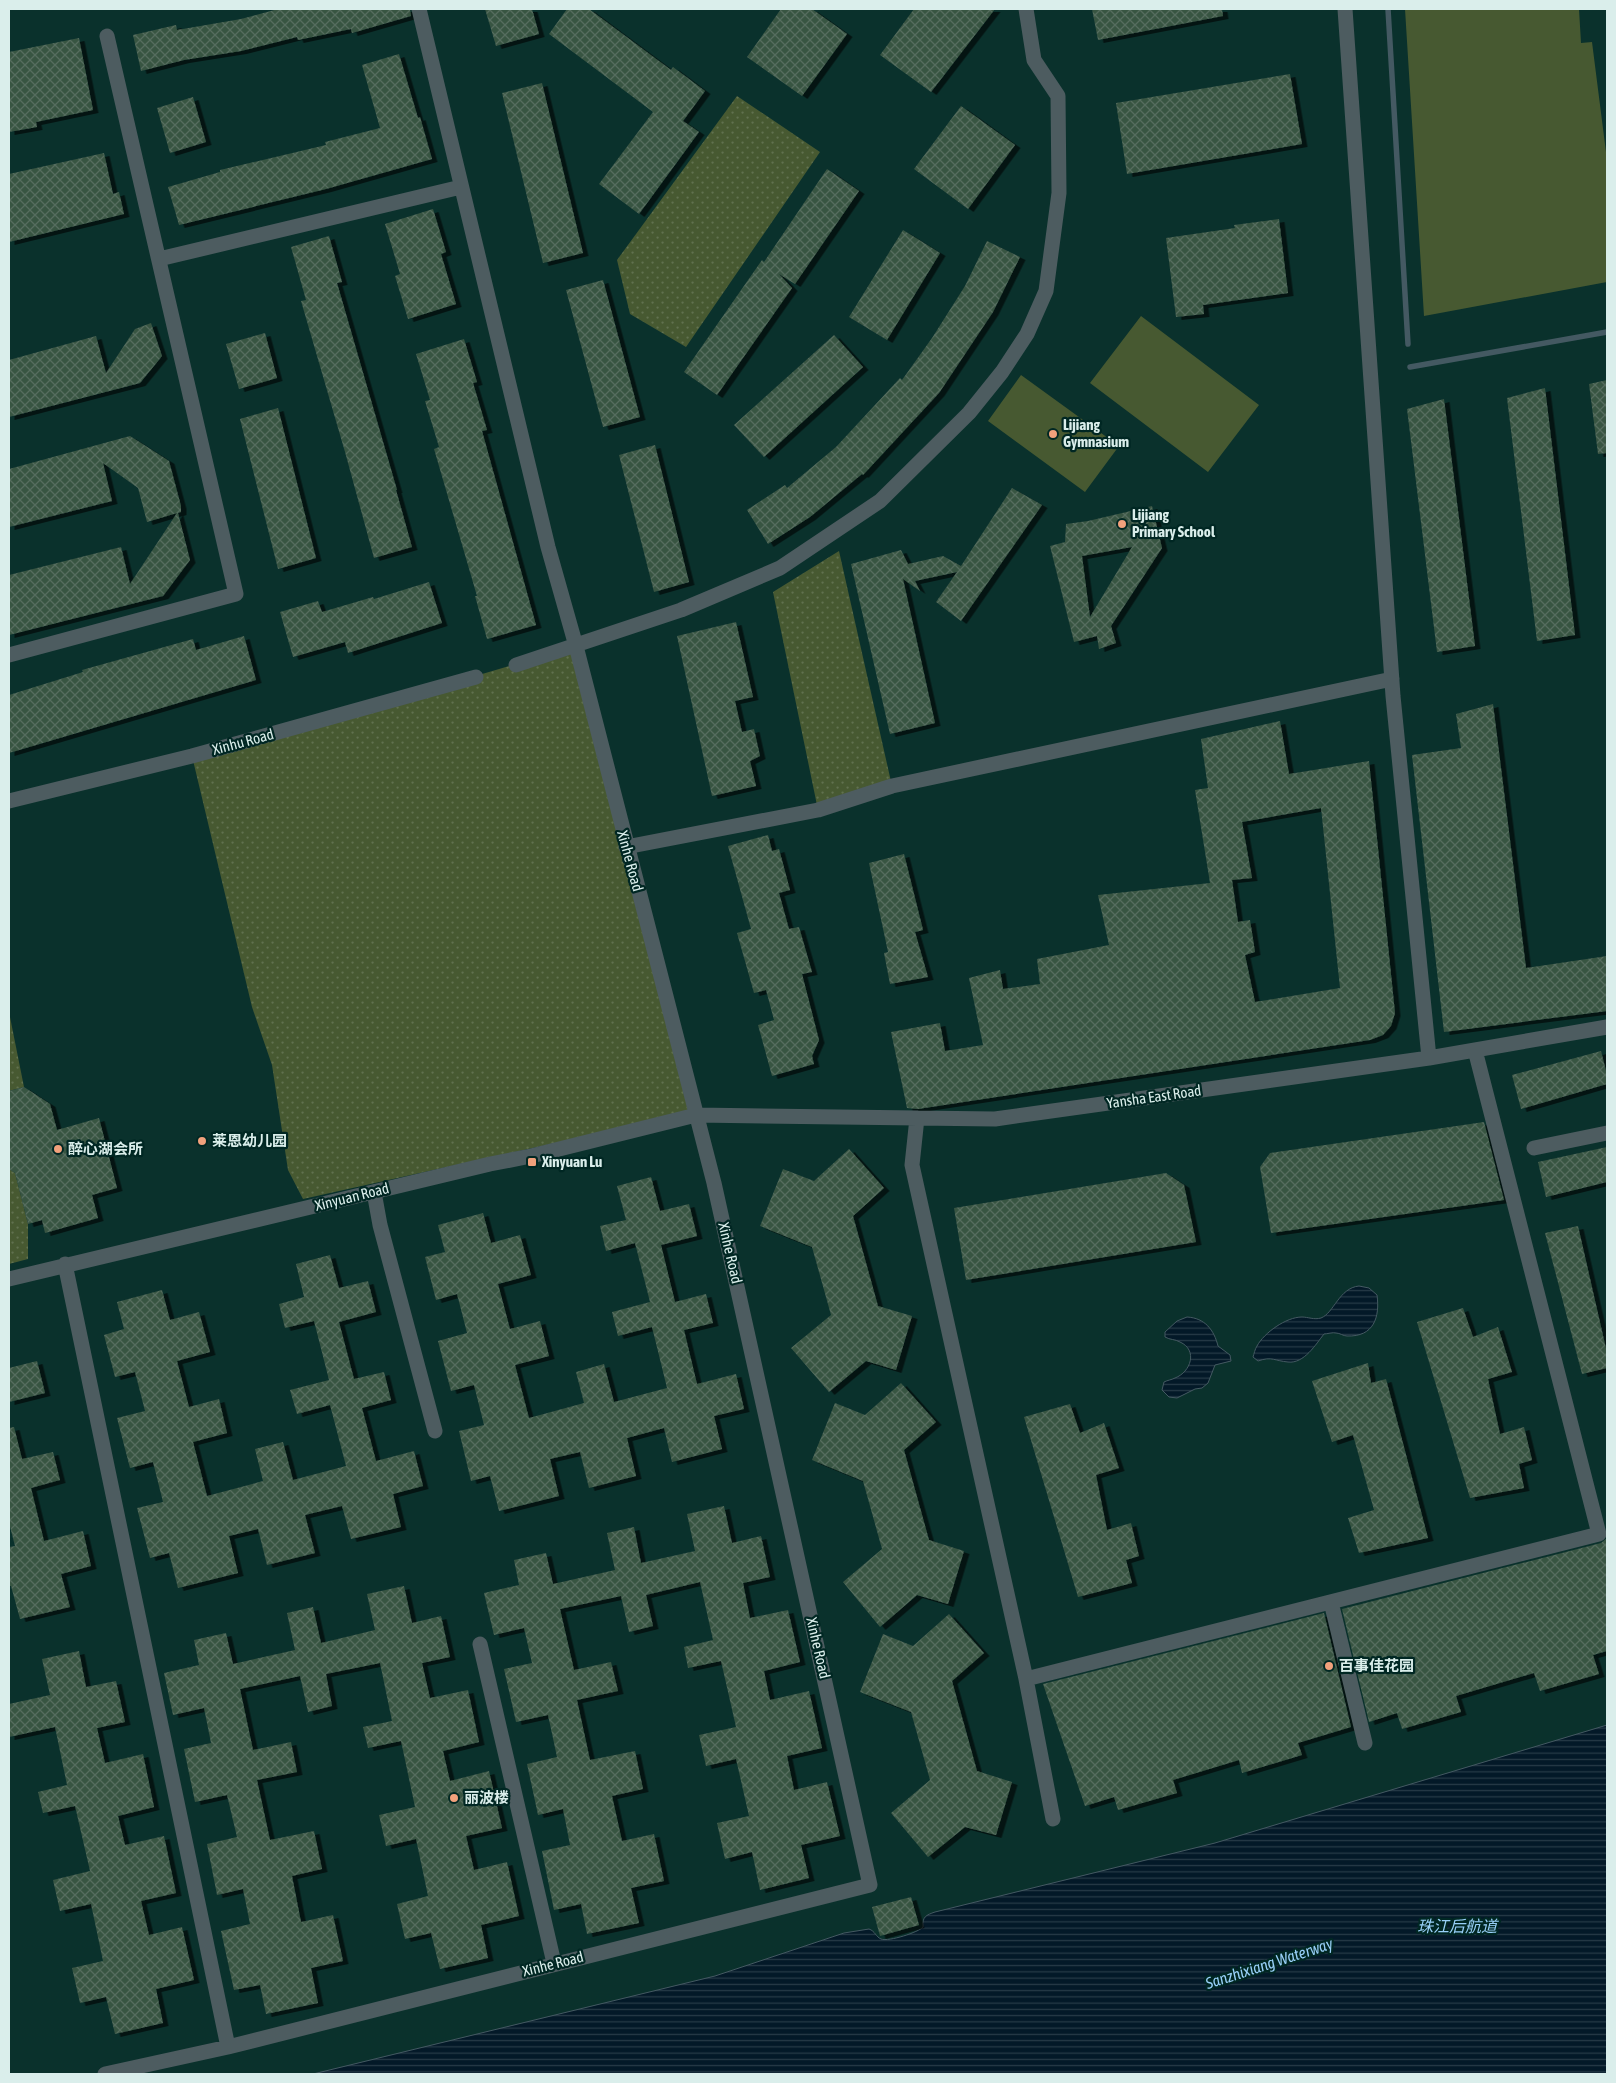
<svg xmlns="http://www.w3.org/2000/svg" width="1616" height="2083" viewBox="0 0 1616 2083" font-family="'Asap Condensed','Noto Sans SC',sans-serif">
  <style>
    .grass { fill: #475931 }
    .park { fill: url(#park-dots) }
    .water { fill: url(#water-rules); stroke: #445962 }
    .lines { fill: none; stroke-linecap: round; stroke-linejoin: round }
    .stream { stroke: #445962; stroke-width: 5.5 }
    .building { fill: url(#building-cross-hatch); fill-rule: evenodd; filter: url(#shadow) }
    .minor { stroke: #4d5c60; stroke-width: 15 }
    .poi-dot { fill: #f1a17c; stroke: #002723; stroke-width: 2 }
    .labels { text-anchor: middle; stroke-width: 4.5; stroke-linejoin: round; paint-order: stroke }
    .poi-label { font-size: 15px; font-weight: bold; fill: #daeeeb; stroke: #002723; text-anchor: start }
    .street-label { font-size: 15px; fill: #daeeeb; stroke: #002723 }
    .water-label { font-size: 16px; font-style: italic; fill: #98d0f8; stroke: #002723 }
  </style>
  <defs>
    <pattern id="park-dots" width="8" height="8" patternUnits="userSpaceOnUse" patternTransform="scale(1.25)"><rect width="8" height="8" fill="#475931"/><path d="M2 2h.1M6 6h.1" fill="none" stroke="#61714f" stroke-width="1.8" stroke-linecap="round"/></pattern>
    <pattern id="water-rules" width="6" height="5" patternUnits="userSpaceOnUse" patternTransform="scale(1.25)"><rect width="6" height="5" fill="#031928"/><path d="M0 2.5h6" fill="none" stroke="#273b47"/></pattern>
    <pattern id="building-cross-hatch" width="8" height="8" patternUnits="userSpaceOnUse" patternTransform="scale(1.25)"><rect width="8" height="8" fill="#395443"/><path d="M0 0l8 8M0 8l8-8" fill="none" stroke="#556d5e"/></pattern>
    <filter id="shadow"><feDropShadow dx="5.5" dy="3" stdDeviation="0" flood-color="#0009"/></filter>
  </defs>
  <rect width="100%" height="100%" fill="#0a312c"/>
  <path class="grass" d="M 1405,9 L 1579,9 L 1581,43 L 1592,42 L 1607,160 L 1607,282 L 1424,316 Z
    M 1141,316 L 1259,405 L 1208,472 L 1090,383 Z
    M 1021,375 L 1119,446 L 1085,492 L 988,421 Z"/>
  <path class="park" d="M 737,96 L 820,152 L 686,347 L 630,314 L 617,260 Z
    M 839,551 L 892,786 L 818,810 L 773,592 Z
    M 576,646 L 695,1112 L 303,1199 L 288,1170 L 272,1065 L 252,1007 L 192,756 L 351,713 Z
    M 9,1012 L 24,1087 L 9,1091 Z
    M 9,1169 L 15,1173 L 28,1224 L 28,1259 L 9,1264 Z"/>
  <path class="water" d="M 1359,1286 L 1369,1288 L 1377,1295 C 1380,1317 1374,1337 1347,1336 C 1343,1336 1340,1333 1336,1333 C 1333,1332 1327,1334 1324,1334 C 1316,1344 1304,1364 1288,1362 C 1275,1361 1272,1356 1258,1361 L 1253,1357 C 1254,1354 1255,1349 1257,1346 C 1264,1333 1286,1317 1302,1317 C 1308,1317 1314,1320 1321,1318 C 1334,1313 1339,1288 1359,1286 Z
    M 1187,1317 C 1205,1318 1214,1330 1218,1346 L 1230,1355 L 1231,1361 L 1215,1365 L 1208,1383 L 1202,1388 L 1195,1389 L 1177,1398 L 1169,1397 L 1162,1390 L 1164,1382 C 1168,1380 1171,1380 1175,1378 C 1191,1372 1198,1350 1180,1342 C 1175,1339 1170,1340 1165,1337 L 1165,1332 L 1177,1321 Z
    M 1607,1725 L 1607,2074 L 313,2074 L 715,1976 L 844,1933 L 869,1929 C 875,1931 876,1937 881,1939 C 889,1942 919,1932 923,1927 C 922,1917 926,1915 935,1912 L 1215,1843 Z"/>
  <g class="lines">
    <path class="stream" d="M 1388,9 L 1408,344
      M 1410,367 L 1607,332"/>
  </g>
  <path class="building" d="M 278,9 L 410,9 L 411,16 L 352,33 L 351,29 L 298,40 L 297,37 L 241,51 L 184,60 L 141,71 L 133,35 L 176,25 L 177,30 L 241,19 Z
    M 485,9 L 532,9 L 539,34 L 496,46 Z
    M 567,9 L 589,9 L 671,70 L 673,67 L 705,91 L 683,121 L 699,132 L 639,214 L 599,184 L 653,112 L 549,34 Z
    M 781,9 L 812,9 L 847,34 L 802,96 L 747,57 Z
    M 914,9 L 995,9 L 931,92 L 880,55 Z
    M 1092,9 L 1222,9 L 1223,16 L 1098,40 Z
    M 79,38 L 93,110 L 36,122 L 37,127 L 9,132 L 9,52 Z
    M 399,54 L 418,118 L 420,117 L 432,159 L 326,189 L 179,225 L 168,187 L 220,172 L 220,170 L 326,145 L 325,142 L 380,128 L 362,65 Z
    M 1290,74 L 1302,144 L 1127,174 L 1116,103 Z
    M 542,83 L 583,253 L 543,263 L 502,93 Z
    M 193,97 L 206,142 L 170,153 L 157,108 Z
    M 961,106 L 1015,145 L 968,209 L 914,169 Z
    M 104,153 L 113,194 L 119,192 L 124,214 L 9,242 L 9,174 Z
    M 827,169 L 859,191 L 795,284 L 779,274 L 792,288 L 717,395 L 684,372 L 762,260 L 764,262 Z
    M 433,209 L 446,252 L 441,254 L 456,304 L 408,319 L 395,276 L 400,274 L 385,224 Z
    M 1279,219 L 1288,293 L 1203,305 L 1204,314 L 1176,317 L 1166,238 L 1235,228 L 1234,225 Z
    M 903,230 L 940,253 L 887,340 L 849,317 Z
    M 329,236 L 342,282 L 337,283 L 397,490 L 396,490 L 412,547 L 374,558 L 345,452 L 301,301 L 306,300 L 291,247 Z
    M 987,241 L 1020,257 L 993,312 L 939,393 L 863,475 L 862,474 L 810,517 L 768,544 L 747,510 L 785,485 L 787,488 L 836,447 L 900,378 L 902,380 L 932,338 L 965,286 Z
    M 603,280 L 640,417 L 603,427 L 566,290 Z
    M 151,323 L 162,356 L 140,383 L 9,417 L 9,360 L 96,336 L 106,373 L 135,329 Z
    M 265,333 L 277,378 L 239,389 L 226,344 Z
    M 834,335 L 863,367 L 764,457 L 734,425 Z
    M 464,339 L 477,382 L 473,383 L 487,430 L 482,431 L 536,625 L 487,639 L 475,596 L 477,596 L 434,449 L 439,447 L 425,401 L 430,400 L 416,354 Z
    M 1607,380 L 1607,453 L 1598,454 L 1589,384 Z
    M 1545,388 L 1575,635 L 1537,641 L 1507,398 Z
    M 1444,399 L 1475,646 L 1437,652 L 1407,409 Z
    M 278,408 L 316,558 L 278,569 L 240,419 Z
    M 130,436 L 169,461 L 181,506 L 181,512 L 178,513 L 190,560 L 163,596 L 9,635 L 9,575 L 121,547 L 130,584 L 177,513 L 147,522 L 138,488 L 103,463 L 112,501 L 9,527 L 9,469 Z
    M 655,445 L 689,582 L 654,592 L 619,455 Z
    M 1012,488 L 1042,505 L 961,621 L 936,602 L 957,572 L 915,581 L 920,591 L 903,579 L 935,723 L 890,734 L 851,564 L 901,550 L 908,564 L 943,556 L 961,566 Z
    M 1152,506 L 1162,548 L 1111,626 L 1116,643 L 1099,649 L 1097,636 L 1074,642 L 1050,546 L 1065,542 L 1066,524 L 1088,521 ZM 1132,547 L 1090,617 L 1082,556 Z
    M 429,582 L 442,623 L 348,653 L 345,642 L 293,657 L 280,612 L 318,601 L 322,612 L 373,597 L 374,599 Z
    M 736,622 L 753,697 L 735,701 L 742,732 L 754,729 L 760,756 L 750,761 L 756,786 L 712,796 L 677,636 Z
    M 244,636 L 256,680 L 9,753 L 9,695 L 83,672 L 82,670 L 193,639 L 196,650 Z
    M 1493,704 L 1526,968 L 1607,956 L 1607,1011 L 1444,1032 L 1412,755 L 1461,748 L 1456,714 Z
    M 1280,721 L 1289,774 L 1369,761 L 1395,1013 L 1391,1026 L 1383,1035 L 1370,1040 L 918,1109 L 907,1108 L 891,1032 L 940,1023 L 945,1051 L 983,1045 L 969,978 L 1000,970 L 1003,989 L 1040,984 L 1037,959 L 1109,945 L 1098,895 L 1210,883 L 1195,790 L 1208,788 L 1201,739 ZM 1321,808 L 1340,988 L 1255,1002 L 1245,955 L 1255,952 L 1250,920 L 1238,922 L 1232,880 L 1252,878 L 1242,822 Z
    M 768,835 L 772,851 L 779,849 L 790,890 L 779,893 L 789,929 L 799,927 L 812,972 L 802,974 L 819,1040 L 812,1056 L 814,1064 L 772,1076 L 758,1025 L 774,1020 L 766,990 L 754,993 L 737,933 L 751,929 L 728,846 Z
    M 904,854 L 923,930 L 915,932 L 928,977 L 890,984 L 884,953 L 888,952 L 869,863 Z
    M 1601,1051 L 1607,1075 L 1607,1084 L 1521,1109 L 1512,1075 Z
    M 24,1087 L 50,1104 L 57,1130 L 99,1118 L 117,1188 L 92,1195 L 98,1218 L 45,1233 L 42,1220 L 28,1224 L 15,1173 L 9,1169 L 9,1091 Z
    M 1484,1122 L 1504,1200 L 1271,1233 L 1260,1167 L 1270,1153 Z
    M 1607,1147 L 1607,1182 L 1546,1197 L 1538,1162 Z
    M 849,1149 L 884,1188 L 853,1216 L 878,1306 L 912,1316 L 896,1370 L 866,1361 L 829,1392 L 791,1348 L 831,1315 L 812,1247 L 760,1226 L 783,1169 L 814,1181 Z
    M 1166,1173 L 1184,1185 L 1196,1242 L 966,1280 L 954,1208 Z
    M 651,1177 L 660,1211 L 689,1204 L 697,1236 L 661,1245 L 675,1302 L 706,1294 L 713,1323 L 684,1330 L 697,1384 L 736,1374 L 744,1409 L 714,1416 L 722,1449 L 672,1462 L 664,1428 L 627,1438 L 636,1476 L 589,1488 L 580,1452 L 550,1459 L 559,1496 L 499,1511 L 490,1476 L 471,1481 L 459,1431 L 484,1425 L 474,1385 L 451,1391 L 438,1341 L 467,1333 L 457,1294 L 436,1300 L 425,1257 L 445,1252 L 438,1225 L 483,1213 L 491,1243 L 520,1235 L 531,1275 L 498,1284 L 510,1329 L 540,1321 L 549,1356 L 515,1365 L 529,1418 L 584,1403 L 576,1372 L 604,1364 L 614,1402 L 667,1388 L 652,1327 L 618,1336 L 612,1312 L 650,1302 L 635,1243 L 606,1251 L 600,1226 L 626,1220 L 617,1186 Z
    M 1578,1226 L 1607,1353 L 1607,1368 L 1582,1374 L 1545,1233 Z
    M 330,1255 L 339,1288 L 368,1281 L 376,1312 L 339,1322 L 354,1379 L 384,1372 L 391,1400 L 362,1408 L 376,1461 L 414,1451 L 423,1486 L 393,1494 L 401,1527 L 351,1539 L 342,1506 L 305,1515 L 315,1553 L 267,1565 L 258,1529 L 229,1536 L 238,1573 L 178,1588 L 169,1553 L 150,1558 L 137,1508 L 163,1502 L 153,1462 L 130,1468 L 117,1418 L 145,1411 L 135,1372 L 115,1377 L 104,1335 L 124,1329 L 117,1302 L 162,1290 L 170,1320 L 199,1312 L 210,1352 L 177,1361 L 189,1407 L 219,1399 L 227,1433 L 193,1442 L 207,1496 L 263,1481 L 255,1449 L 283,1442 L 293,1480 L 346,1466 L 330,1405 L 297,1414 L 290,1390 L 329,1380 L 314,1321 L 285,1328 L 279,1304 L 304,1297 L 296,1264 Z
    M 1463,1308 L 1473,1337 L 1498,1327 L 1512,1372 L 1488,1379 L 1500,1434 L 1524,1427 L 1532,1460 L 1519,1464 L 1524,1488 L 1470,1498 L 1417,1322 Z
    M 37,1361 L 45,1393 L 9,1402 L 9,1368 Z
    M 1368,1363 L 1371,1383 L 1386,1379 L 1428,1538 L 1359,1553 L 1348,1518 L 1374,1510 L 1353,1435 L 1332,1442 L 1312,1381 Z
    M 901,1383 L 936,1422 L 904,1450 L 929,1540 L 964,1551 L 948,1604 L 917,1595 L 880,1627 L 843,1582 L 882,1549 L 863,1481 L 812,1460 L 835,1403 L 865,1415 Z
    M 1070,1404 L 1080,1433 L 1104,1423 L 1119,1468 L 1096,1475 L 1107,1530 L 1131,1523 L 1139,1556 L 1126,1560 L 1132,1583 L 1078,1597 L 1024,1417 Z
    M 14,1427 L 22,1459 L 53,1452 L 60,1480 L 31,1488 L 44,1541 L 83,1531 L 91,1566 L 61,1574 L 70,1607 L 20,1619 L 11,1586 L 9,1586 L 9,1547 L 15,1546 L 9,1523 L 9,1428 Z
    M 724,1506 L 732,1543 L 761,1536 L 770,1577 L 743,1583 L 750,1618 L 788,1610 L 800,1662 L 764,1671 L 770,1700 L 809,1691 L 822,1748 L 787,1756 L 794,1790 L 827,1782 L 840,1836 L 801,1845 L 809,1878 L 760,1890 L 752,1852 L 725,1859 L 717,1823 L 749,1816 L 736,1759 L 706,1766 L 699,1735 L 736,1727 L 721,1661 L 688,1668 L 684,1647 L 713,1640 L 700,1582 L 646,1595 L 653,1626 L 629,1632 L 621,1596 L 560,1609 L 574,1670 L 611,1662 L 618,1691 L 577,1700 L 590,1760 L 635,1751 L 643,1789 L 612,1796 L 622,1841 L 654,1834 L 664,1881 L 631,1888 L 639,1923 L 587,1934 L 581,1904 L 554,1910 L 542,1851 L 570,1845 L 563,1809 L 538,1815 L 527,1764 L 557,1757 L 548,1715 L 516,1722 L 504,1669 L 532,1663 L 524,1628 L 494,1635 L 484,1593 L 519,1585 L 514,1560 L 546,1553 L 553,1584 L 615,1570 L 607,1533 L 634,1527 L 641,1563 L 695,1551 L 687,1514 Z
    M 1607,1538 L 1607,1651 L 1593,1655 L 1599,1674 L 1540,1691 L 1534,1673 L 1456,1696 L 1461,1712 L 1402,1729 L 1397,1713 L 1369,1722 L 1342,1609 L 1601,1543 Z
    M 404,1586 L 412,1623 L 441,1616 L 450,1657 L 422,1663 L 430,1698 L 468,1690 L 479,1742 L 443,1751 L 450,1781 L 489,1771 L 502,1828 L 466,1836 L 474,1870 L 507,1862 L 519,1916 L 481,1925 L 488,1958 L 440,1969 L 431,1933 L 405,1939 L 397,1904 L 428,1896 L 416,1839 L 386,1846 L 379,1815 L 415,1807 L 401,1741 L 368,1748 L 363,1727 L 392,1721 L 380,1663 L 326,1674 L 332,1706 L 308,1712 L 300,1676 L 240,1689 L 253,1750 L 291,1742 L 297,1772 L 257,1780 L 270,1840 L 314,1831 L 322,1869 L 292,1876 L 301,1922 L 333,1915 L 343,1961 L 311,1968 L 318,2003 L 266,2014 L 260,1985 L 234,1990 L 221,1931 L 250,1924 L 243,1889 L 217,1895 L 207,1844 L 237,1837 L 227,1795 L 195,1802 L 184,1749 L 211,1743 L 204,1708 L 173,1715 L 164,1673 L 199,1665 L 194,1640 L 226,1633 L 233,1664 L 295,1650 L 287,1613 L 313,1607 L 321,1643 L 375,1630 L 367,1594 Z
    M 1324,1613 L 1351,1727 L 1298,1743 L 1302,1755 L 1242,1773 L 1239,1760 L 1173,1780 L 1177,1793 L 1118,1810 L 1114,1797 L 1085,1806 L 1043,1684 Z
    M 949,1614 L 984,1653 L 952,1681 L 977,1771 L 1012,1782 L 996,1835 L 965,1827 L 928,1857 L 891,1813 L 930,1780 L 911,1712 L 860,1692 L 883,1634 L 913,1646 Z
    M 79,1651 L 86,1687 L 116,1681 L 125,1722 L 97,1728 L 105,1763 L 143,1754 L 154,1807 L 118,1816 L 125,1845 L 164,1836 L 176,1893 L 141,1901 L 149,1935 L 182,1927 L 194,1980 L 156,1989 L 163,2023 L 115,2034 L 106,1997 L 80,2003 L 72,1968 L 103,1961 L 91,1904 L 60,1911 L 53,1880 L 90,1871 L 75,1806 L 43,1813 L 38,1792 L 67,1785 L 55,1727 L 9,1737 L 9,1704 L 50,1695 L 42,1659 Z
    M 911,1897 L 919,1925 L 880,1936 L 872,1907 Z"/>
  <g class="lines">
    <path class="minor" d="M 1345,9 L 1393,696 L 1429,1058
      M 159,259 L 461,187
      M 9,655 L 236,594 L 107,36
      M 516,665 L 681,610 L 780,568 L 880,501 L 969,413 L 1002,372 L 1027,334 L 1046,291 L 1059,193 L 1058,96 L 1034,60 L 1026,9
      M 9,801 L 192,756 L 476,677
      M 626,847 L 818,810 L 892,786 L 1392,679
      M 917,1118 L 912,1165 L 1026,1679 L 1599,1534 L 1475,1050
      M 1534,1148 L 1607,1133
      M 374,1192 L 380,1225 L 435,1431
      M 65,1264 L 228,2047
      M 9,1279 L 490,1164 L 531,1156 L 696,1115 L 995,1119 L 1429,1058 L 1607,1027
      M 1331,1602 L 1365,1743
      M 480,1644 L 554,1963
      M 1026,1679 L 1053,1819
      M 105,2074 L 228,2047 L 870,1885 L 714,1183 L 576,646 L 548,547 L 419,9"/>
  </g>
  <g class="poi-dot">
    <circle cx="1053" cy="434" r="5"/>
    <circle cx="1122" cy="524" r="5"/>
    <circle cx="202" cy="1141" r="5"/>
    <circle cx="58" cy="1149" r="5"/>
    <rect x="527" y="1157" width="10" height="10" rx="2.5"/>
    <circle cx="1329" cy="1666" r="5"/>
    <circle cx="454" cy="1798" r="5"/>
  </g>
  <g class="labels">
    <g class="poi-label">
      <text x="1063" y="430">Lijiang<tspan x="1063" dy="17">Gymnasium</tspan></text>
      <text x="1132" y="520">Lijiang<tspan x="1132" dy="17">Primary School</tspan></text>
      <text x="212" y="1146">莱恩幼儿园</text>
      <text x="68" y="1154">醉心湖会所</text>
      <text x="542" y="1167">Xinyuan Lu</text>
      <text x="1339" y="1671">百事佳花园</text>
      <text x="464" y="1803">丽波楼</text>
    </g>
    <g class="street-label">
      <text transform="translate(243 742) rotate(-15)" y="5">Xinhu Road</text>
      <text transform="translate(630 861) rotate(75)" y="5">Xinhe Road</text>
      <text transform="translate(1154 1097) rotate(-8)" y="5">Yansha East Road</text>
      <text transform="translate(352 1197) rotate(-14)" y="5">Xinyuan Road</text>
      <text transform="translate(730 1253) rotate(77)" y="5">Xinhe Road</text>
      <text transform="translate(818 1648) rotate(77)" y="5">Xinhe Road</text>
      <text transform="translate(553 1964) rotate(-14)" y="5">Xinhe Road</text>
    </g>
    <g class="water-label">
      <text x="1457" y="1932">珠江后航道</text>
      <text transform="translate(1269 1963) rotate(-18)" y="6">Sanzhixiang Waterway</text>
    </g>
  </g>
  <rect width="1616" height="2083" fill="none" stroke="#daeeeb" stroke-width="20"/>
</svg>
